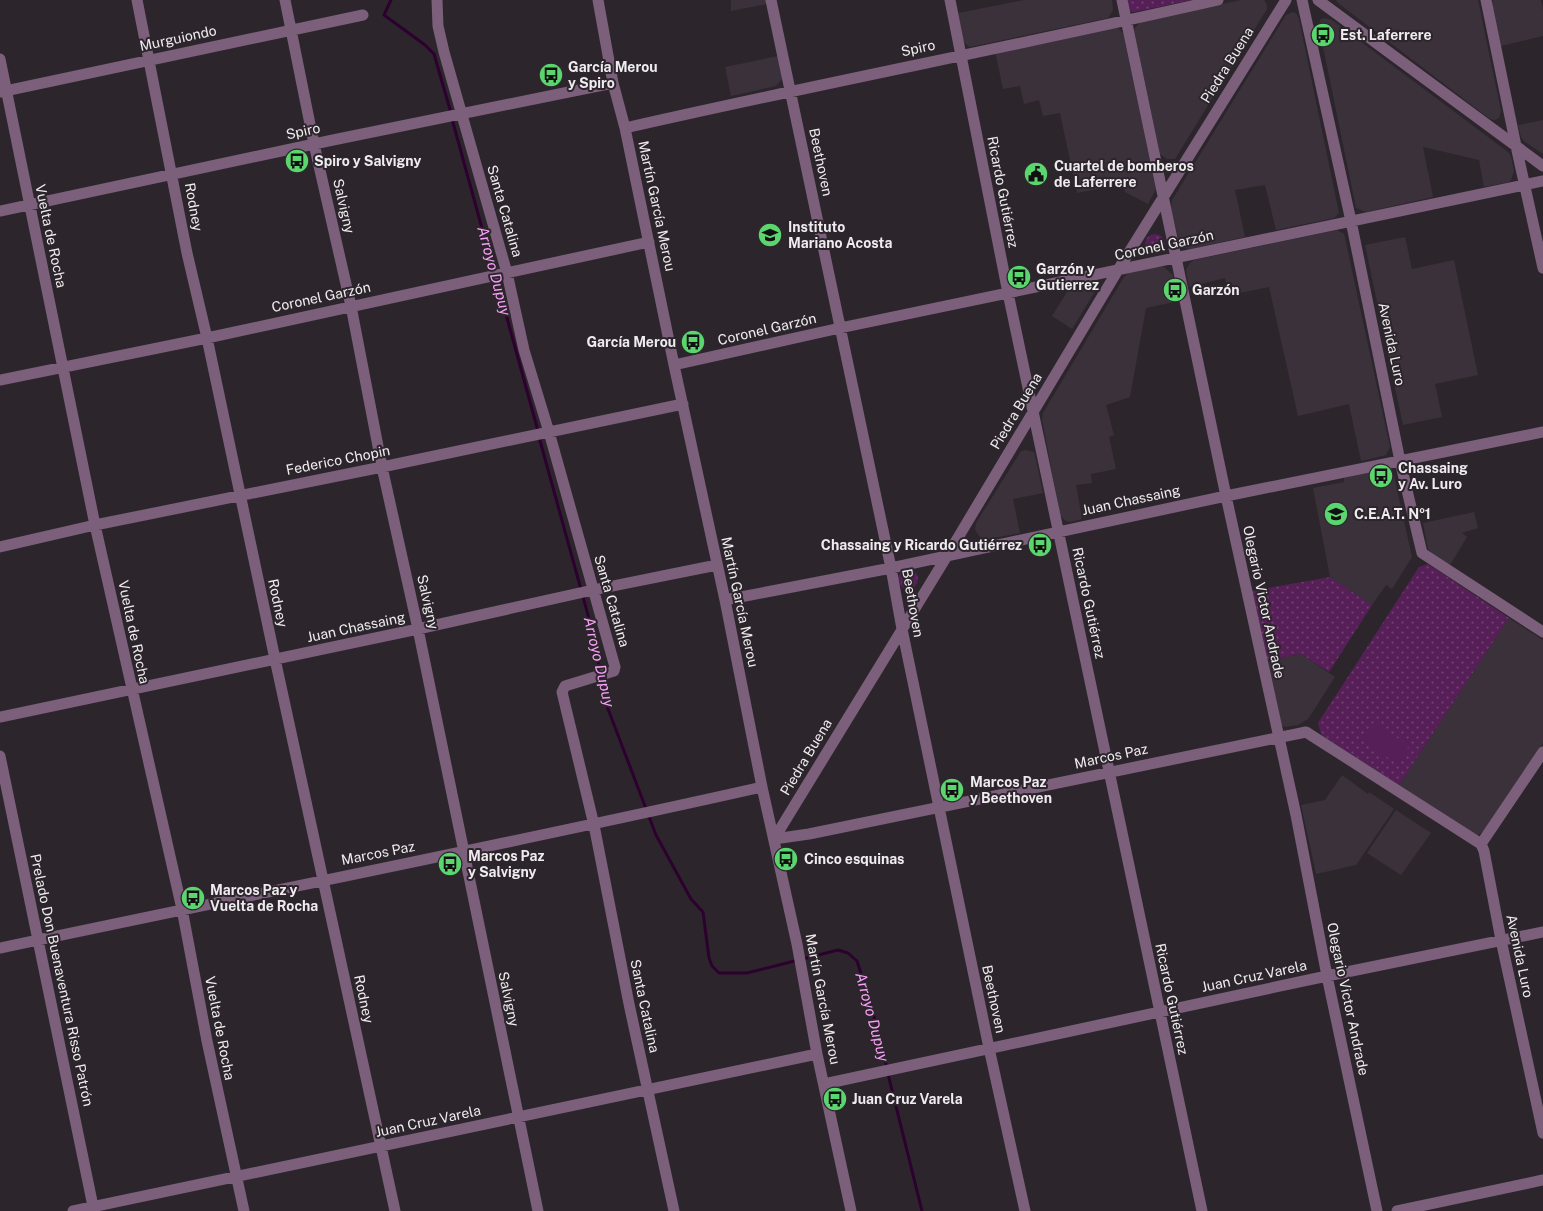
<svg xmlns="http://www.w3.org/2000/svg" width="1543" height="1211" viewBox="0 0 1543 1211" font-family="'Public Sans',sans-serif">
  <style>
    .built { fill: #3b313b }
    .grass { fill: url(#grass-dots) }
    .pitch { fill: #571f58 }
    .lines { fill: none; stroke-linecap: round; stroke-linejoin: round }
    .stream { stroke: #2d012f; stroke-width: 3 }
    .street { stroke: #7b5f7b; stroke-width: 11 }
    .labels { text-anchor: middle; stroke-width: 4; stroke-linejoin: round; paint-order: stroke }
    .poi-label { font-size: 14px; font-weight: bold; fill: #efebef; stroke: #2c262c; text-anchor: start }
    .street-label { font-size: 14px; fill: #efebef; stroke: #2c262c }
    .water-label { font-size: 15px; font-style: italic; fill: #f7a0f7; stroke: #2c262c }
  </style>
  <defs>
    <pattern id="grass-dots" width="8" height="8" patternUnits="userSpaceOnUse" patternTransform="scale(1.25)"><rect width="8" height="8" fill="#571f58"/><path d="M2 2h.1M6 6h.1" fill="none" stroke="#6f4070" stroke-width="1.8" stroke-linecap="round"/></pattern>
  </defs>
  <rect width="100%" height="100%" fill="#2c262c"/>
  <path class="built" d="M 731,0 L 766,0 L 767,4 L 731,11 Z
    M 1024,0 L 1112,0 L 1113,10 L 1108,18 L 970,47 L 963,42 L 958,13 Z
    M 1241,0 L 1264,0 L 1267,5 L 1267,9 L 1175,159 L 1167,159 L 1160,154 L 1134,30 L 1136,27 L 1141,21 Z
    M 1336,0 L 1478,0 L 1501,111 L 1499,118 L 1495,120 L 1490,119 L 1338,3 Z
    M 1493,0 L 1541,0 L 1543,10 L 1543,36 L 1501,46 L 1492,5 Z
    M 1292,12 L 1296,13 L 1299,19 L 1339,213 L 1334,218 L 1276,230 L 1265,185 L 1235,190 L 1245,237 L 1189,249 L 1185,248 L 1180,244 L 1171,209 L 1172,200 L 1286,15 Z
    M 1325,18 L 1332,20 L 1508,152 L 1511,156 L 1514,171 L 1511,180 L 1509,182 L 1484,187 L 1479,160 L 1423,147 L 1433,197 L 1366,212 L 1356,208 L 1319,27 L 1319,23 L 1321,19 Z
    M 1117,27 L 1123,33 L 1156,189 L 1148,204 L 1125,192 L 1123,184 L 1077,193 L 1060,113 L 1043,116 L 1039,100 L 1024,104 L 1020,86 L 1003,89 L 995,51 Z
    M 778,56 L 782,75 L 782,79 L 776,86 L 731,96 L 725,67 Z
    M 1543,120 L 1543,154 L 1524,141 L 1521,137 L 1518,125 Z
    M 1337,230 L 1344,234 L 1345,238 L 1390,447 L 1386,455 L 1361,461 L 1349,404 L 1298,416 L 1269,287 L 1230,295 L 1225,278 L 1189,287 L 1186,270 L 1190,263 L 1194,260 Z
    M 1405,237 L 1412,269 L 1454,260 L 1478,375 L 1435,384 L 1442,417 L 1403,425 L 1365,245 Z
    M 1158,266 L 1164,267 L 1173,275 L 1179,301 L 1146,308 L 1130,397 L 1106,405 L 1114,435 L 1109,437 L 1116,469 L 1091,474 L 1092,483 L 1076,485 L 1082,519 L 1070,522 L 1066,521 L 1060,515 L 1042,419 L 1043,413 L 1124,277 L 1129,273 Z
    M 1097,279 L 1100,283 L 1072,329 L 1052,316 L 1072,284 Z
    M 1025,450 L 1034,452 L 1035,455 L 1043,493 L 1013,499 L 1020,533 L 988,539 L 980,537 L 975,530 L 976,523 L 1021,451 Z
    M 1385,469 L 1392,472 L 1394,476 L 1412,557 L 1392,589 L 1386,585 L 1372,605 L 1330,577 L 1313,488 L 1344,482 L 1344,478 Z
    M 1474,512 L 1478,528 L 1462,533 L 1467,537 L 1450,565 L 1432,554 L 1428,549 L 1423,523 Z
    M 1509,618 L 1543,640 L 1543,743 L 1484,831 L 1478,835 L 1474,834 L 1399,785 Z
    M 1301,654 L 1335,677 L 1308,719 L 1298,725 L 1285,727 L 1281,725 L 1266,661 Z
    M 1342,775 L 1368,794 L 1369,792 L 1394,809 L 1356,865 L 1316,874 L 1301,805 L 1325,800 Z
    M 1396,810 L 1431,833 L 1401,875 L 1367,853 Z"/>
  <path class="grass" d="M 1125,0 L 1191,0 L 1134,12 L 1130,11 Z
    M1145 244a10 10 0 1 1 20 0a10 10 0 1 1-20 0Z
    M 1428,564 L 1509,618 L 1399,785 L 1323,736 L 1320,731 L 1318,723 L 1419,567 Z
    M898 579a10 10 0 1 1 20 0a10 10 0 1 1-20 0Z
    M 1330,577 L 1372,605 L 1329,672 L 1301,654 L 1266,661 L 1252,591 Z"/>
  <path class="pitch" d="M 1374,722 L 1409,746 L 1397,764 L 1362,740 Z"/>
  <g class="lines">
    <path class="stream" d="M 391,0 L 384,15 L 425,45 L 434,54 L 451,113
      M 452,119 L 494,272
      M 496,278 L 538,431
      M 539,437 L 593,633 L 605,701 L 656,835 L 691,899 L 703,912 L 709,958 L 712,966 L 719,973 L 747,973 L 838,950 L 848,953 L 857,961 L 870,1001 L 887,1068
      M 888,1074 L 922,1211"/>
    <path class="street" d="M 137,0 L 187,253 L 207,338 L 275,659 L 395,1211
      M 285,0 L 314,144 L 351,306 L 382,467 L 418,629 L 538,1211
      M 437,0 L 438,26 L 444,52 L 507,273 L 524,350 L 549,432 L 615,667 L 614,671 L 565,686 L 562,692 L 594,825 L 629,1004 L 674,1211
      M 598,0 L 613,83 L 625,128 L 674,365 L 725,600 L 762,787 L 797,944 L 817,1054 L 851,1211
      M 771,0 L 891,568 L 902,629 L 989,1048 L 1025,1211
      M 950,0 L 1008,293 L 1202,1211
      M 1122,0 L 1226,496 L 1296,815 L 1327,976 L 1377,1211
      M 1302,0 L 1351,221 L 1400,461 L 1422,553 L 1543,632
      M 1318,0 L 1543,166
      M 1486,0 L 1516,146 L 1543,268
      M 0,59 L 95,525 L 182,909 L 207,1041 L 244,1211
      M 0,92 L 363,15
      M 625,128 C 822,83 1021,45 1218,0
      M 0,211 L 333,140 L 613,83
      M 674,365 L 840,328 L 1543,181
      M 0,380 L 207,338 L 649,242
      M 0,547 L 95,525 L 382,467 L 683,404
      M 725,600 L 891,568 L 1226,496 L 1543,432
      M 0,717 L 418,629 L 593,590 L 717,565
      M 0,756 L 94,1211
      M 774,839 L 809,834 L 1306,732 L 1481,844 L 1484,851 L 1501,940 L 1543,1133
      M 774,839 L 947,556 L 1118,270 L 1286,0
      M 1481,844 L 1543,752
      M 0,948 C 254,894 509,844 762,787
      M 824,1084 L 1327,976 L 1543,932
      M 73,1211 L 817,1054
      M 1397,1211 L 1543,1180"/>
  </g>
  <defs>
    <g id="bus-disc" transform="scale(1.25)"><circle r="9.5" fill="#5bd56e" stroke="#2c262c"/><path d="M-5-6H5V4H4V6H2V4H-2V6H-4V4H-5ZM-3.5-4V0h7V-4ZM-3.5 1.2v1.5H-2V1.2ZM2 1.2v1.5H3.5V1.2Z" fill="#111"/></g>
    <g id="civic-disc" transform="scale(1.25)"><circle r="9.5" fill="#5bd56e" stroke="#2c262c"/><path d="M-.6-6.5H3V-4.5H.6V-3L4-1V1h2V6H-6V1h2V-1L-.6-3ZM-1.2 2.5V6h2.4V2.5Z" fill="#111"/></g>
    <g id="school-disc" transform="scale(1.25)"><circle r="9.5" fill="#5bd56e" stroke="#2c262c"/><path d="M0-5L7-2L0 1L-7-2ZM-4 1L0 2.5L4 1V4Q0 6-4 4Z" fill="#111"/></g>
  </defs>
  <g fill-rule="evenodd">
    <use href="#bus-disc" x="1323" y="35"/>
    <use href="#bus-disc" x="551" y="75"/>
    <use href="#bus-disc" x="297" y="161"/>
    <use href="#civic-disc" x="1036" y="174"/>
    <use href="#school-disc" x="770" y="235"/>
    <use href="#bus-disc" x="1019" y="277"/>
    <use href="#bus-disc" x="1175" y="290"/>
    <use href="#bus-disc" x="693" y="342"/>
    <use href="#bus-disc" x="1381" y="476"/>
    <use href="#school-disc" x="1336" y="514"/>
    <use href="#bus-disc" x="1040" y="545"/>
    <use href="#bus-disc" x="952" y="790"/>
    <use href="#bus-disc" x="786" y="859"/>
    <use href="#bus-disc" x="450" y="864"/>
    <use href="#bus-disc" x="193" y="898"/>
    <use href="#bus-disc" x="835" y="1099"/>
  </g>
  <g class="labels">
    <g class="poi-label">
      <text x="1340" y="40">Est. Laferrere</text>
      <text x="568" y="72">García Merou<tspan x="568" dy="16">y Spiro</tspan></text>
      <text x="314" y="166">Spiro y Salvigny</text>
      <text x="1054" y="171">Cuartel de bomberos<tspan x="1054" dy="16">de Laferrere</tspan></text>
      <text x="788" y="232">Instituto<tspan x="788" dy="16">Mariano Acosta</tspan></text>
      <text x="1036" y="274">Garzón y<tspan x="1036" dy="16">Gutierrez</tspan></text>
      <text x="1192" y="295">Garzón</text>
      <text x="676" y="347" text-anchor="end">García Merou</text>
      <text x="1398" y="473">Chassaing<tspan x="1398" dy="16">y Av. Luro</tspan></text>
      <text x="1354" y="519">C.E.A.T. Nº1</text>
      <text x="1022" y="550" text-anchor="end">Chassaing y Ricardo Gutiérrez</text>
      <text x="970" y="787">Marcos Paz<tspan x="970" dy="16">y Beethoven</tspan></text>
      <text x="468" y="861">Marcos Paz<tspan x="468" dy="16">y Salvigny</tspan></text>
      <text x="804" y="864">Cinco esquinas</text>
      <text x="210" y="895">Marcos Paz y<tspan x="210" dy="16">Vuelta de Rocha</tspan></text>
      <text x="852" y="1104">Juan Cruz Varela</text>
    </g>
    <g class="street-label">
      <text transform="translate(178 38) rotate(-12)" y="5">Murguiondo</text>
      <text transform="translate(918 48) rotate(-12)" y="5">Spiro</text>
      <text transform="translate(1227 65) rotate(-58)" y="5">Piedra Buena</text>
      <text transform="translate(303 131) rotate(-12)" y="5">Spiro</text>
      <text transform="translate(821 162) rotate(78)" y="5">Beethoven</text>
      <text transform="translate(1003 192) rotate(79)" y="5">Ricardo Gutiérrez</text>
      <text transform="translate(344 206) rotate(77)" y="5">Salvigny</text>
      <text transform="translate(657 206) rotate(78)" y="5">Martín García Merou</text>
      <text transform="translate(194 207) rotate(80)" y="5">Rodney</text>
      <text transform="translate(505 211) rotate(74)" y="5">Santa Catalina</text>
      <text transform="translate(51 236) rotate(78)" y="5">Vuelta de Rocha</text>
      <text transform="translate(1164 245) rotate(-12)" y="5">Coronel Garzón</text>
      <text transform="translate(321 297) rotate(-12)" y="5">Coronel Garzón</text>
      <text transform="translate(767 329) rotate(-13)" y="5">Coronel Garzón</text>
      <text transform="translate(1392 344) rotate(78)" y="5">Avenida Luro</text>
      <text transform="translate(1016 411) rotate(-59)" y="5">Piedra Buena</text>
      <text transform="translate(338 460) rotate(-11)" y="5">Federico Chopin</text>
      <text transform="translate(1131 500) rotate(-12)" y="5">Juan Chassaing</text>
      <text transform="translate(612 601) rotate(74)" y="5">Santa Catalina</text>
      <text transform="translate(428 602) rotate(77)" y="5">Salvigny</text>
      <text transform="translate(740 602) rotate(78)" y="5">Martín García Merou</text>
      <text transform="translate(1264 602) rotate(78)" y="5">Olegario Victor Andrade</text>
      <text transform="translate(278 603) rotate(78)" y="5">Rodney</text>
      <text transform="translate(913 603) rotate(80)" y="5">Beethoven</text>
      <text transform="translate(1089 603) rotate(78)" y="5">Ricardo Gutiérrez</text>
      <text transform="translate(356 627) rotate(-12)" y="5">Juan Chassaing</text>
      <text transform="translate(134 632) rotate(78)" y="5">Vuelta de Rocha</text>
      <text transform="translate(1111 756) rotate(-12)" y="5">Marcos Paz</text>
      <text transform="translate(806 757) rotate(-59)" y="5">Piedra Buena</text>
      <text transform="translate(378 853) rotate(-11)" y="5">Marcos Paz</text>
      <text transform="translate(1520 956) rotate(78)" y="5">Avenida Luro</text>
      <text transform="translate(1254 976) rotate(-12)" y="5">Juan Cruz Varela</text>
      <text transform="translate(62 980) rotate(78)" y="5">Prelado Don Buenaventura Risso Patrón</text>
      <text transform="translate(364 999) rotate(78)" y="5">Rodney</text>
      <text transform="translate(509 999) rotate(78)" y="5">Salvigny</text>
      <text transform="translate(823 999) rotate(79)" y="5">Martín García Merou</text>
      <text transform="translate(994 999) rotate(78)" y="5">Beethoven</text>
      <text transform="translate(1172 999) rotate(78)" y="5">Ricardo Gutiérrez</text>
      <text transform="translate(1348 999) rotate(78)" y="5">Olegario Victor Andrade</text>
      <text transform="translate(645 1006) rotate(78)" y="5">Santa Catalina</text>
      <text transform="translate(220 1028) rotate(79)" y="5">Vuelta de Rocha</text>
      <text transform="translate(428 1121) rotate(-12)" y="5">Juan Cruz Varela</text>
    </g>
    <g class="water-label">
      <text transform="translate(494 271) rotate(75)" y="5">Arroyo Dupuy</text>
      <text transform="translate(599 662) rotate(77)" y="5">Arroyo Dupuy</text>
      <text transform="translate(872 1017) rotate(75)" y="5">Arroyo Dupuy</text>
    </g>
  </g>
</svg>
